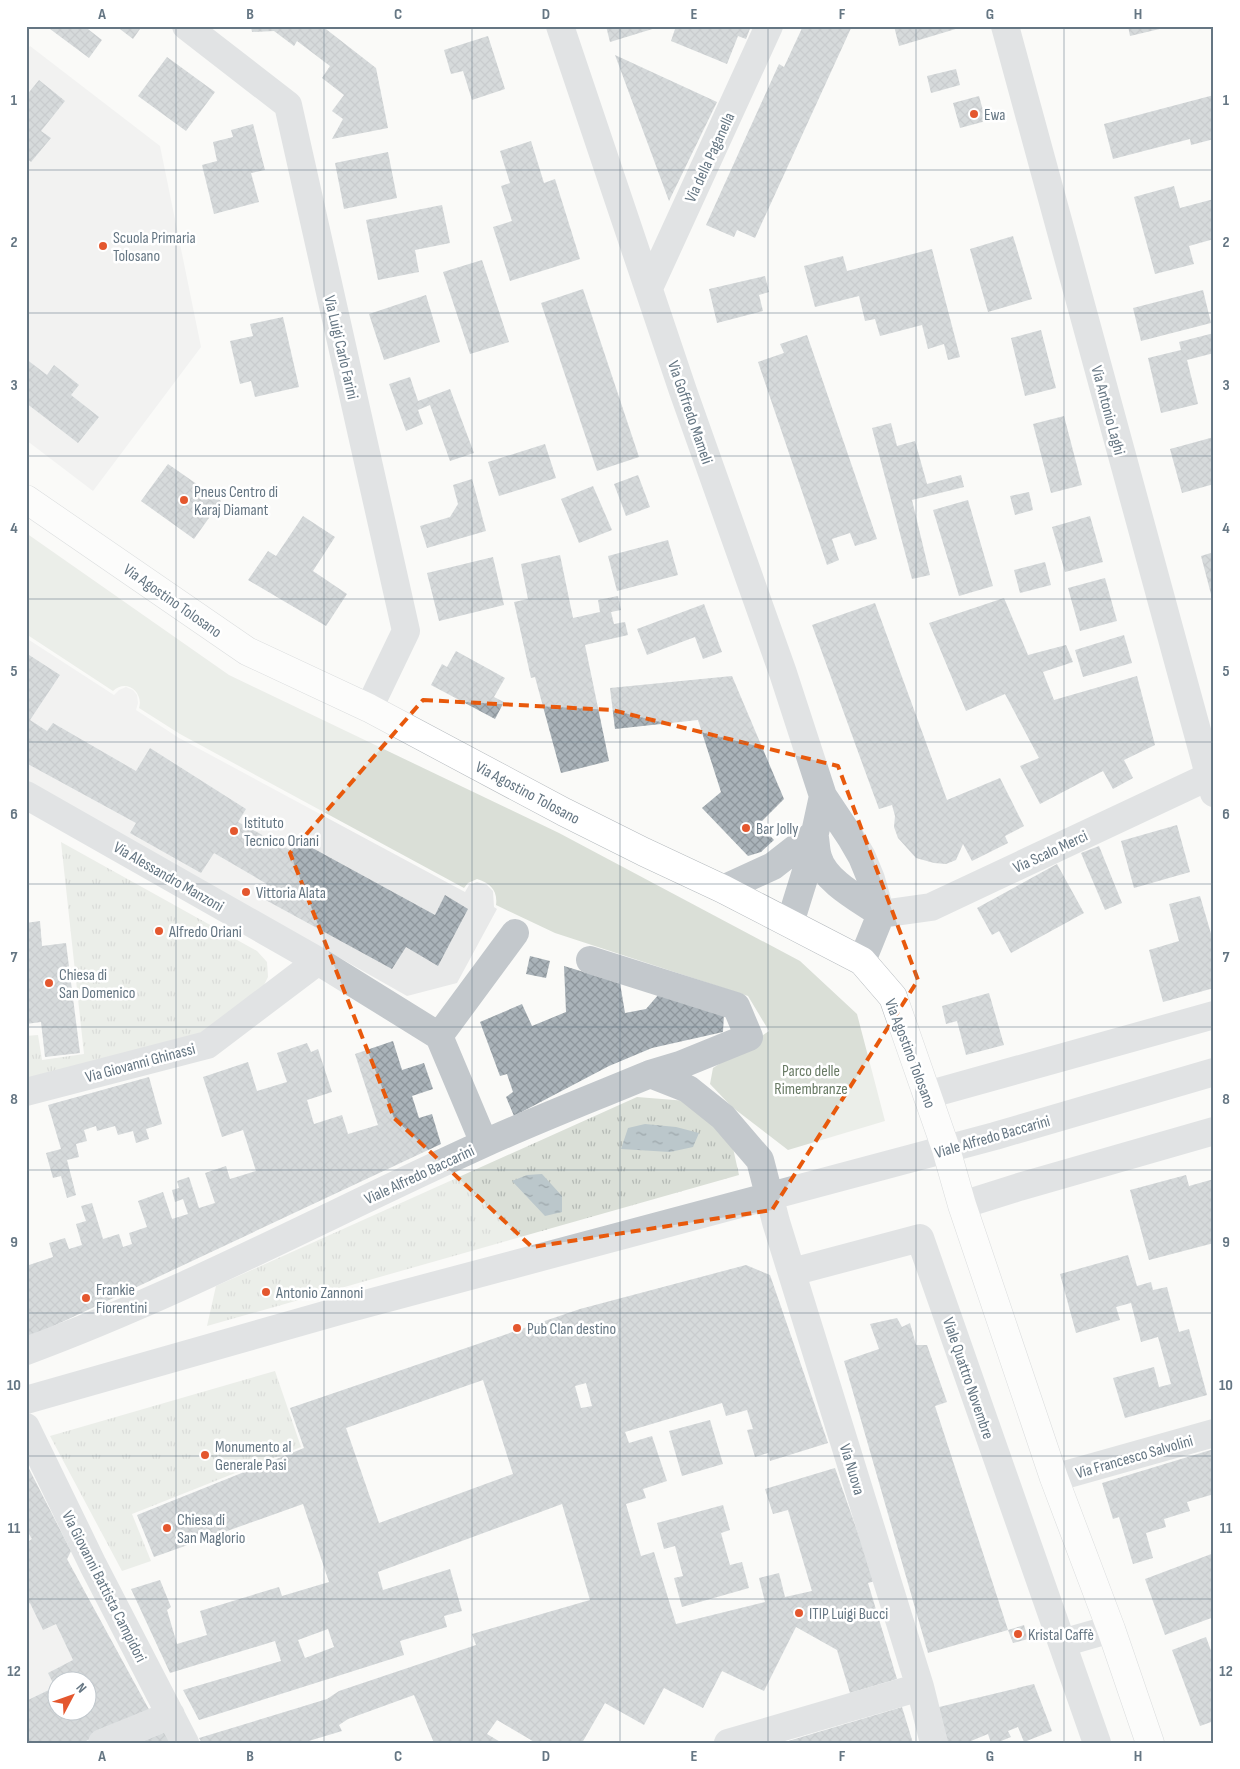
<svg xmlns="http://www.w3.org/2000/svg" width="1240" height="1769" viewBox="0 0 1240 1769" font-family="'Sofia Sans Condensed',sans-serif">
  <style>
    .built { fill: #e8e9e9; fill-rule: evenodd }
    .grass { fill: url(#grass-tufts) }
    .green { fill: #dadfd7 }
    .water { fill: url(#water-ripples) }
    .building { fill: url(#building-cross-hatch); fill-rule: evenodd }
    .lines { fill: none; stroke-linecap: round; stroke-linejoin: round }
    .major-casing { stroke: #b5babe; stroke-width: 29 }
    .minor { stroke: #c3c8cc; stroke-width: 28 }
    .major { stroke: #fff; stroke-width: 28 }
    .marked { fill: none; stroke: #e8590c; stroke-width: 4; stroke-dasharray: 10 6; stroke-linejoin: round }
    .grid { fill: none; stroke: #657683; stroke-width: 1; stroke-opacity: 0.55 }
    .poi-dot { fill: #e4572e; stroke: #fff; stroke-width: 2 }
    .labels { text-anchor: middle; stroke-width: 5; stroke-linejoin: round; paint-order: stroke }
    .poi-label { font-size: 16px; fill: #657683; stroke: #fff; text-anchor: start }
    .street-label { font-size: 16px; fill: #657683; stroke: #fff }
    .park-label { font-size: 16px; fill: #687a64; stroke: #fff }
    .neatline { fill: none; stroke: #657683; stroke-width: 2 }
    .grid-label { font-size: 16px; text-anchor: middle; font-weight: bold; fill: #657683 }
  </style>
  <defs>
    <pattern id="grass-tufts" width="24" height="20" patternUnits="userSpaceOnUse" patternTransform="scale(1.25)"><rect width="24" height="20" fill="#dadfd7"/><path d="M3 7l-1-3M5 7V3M7 7l1-3M15 17l-1-3M17 17v-4M19 17l1-3" fill="none" stroke="#b4b9b4"/></pattern>
    <pattern id="water-ripples" width="26" height="14" patternUnits="userSpaceOnUse" patternTransform="scale(1.25)"><rect width="26" height="14" fill="#bbc7cb"/><path d="M2 4q2-2 4 0t4 0M15 11q2-2 4 0t4 0" fill="none" stroke="#9ca6aa"/></pattern>
    <pattern id="building-cross-hatch" width="8" height="8" patternUnits="userSpaceOnUse" patternTransform="scale(1.25)"><rect width="8" height="8" fill="#aab3b9"/><path d="M0 0l8 8M0 8l8-8" fill="none" stroke="#8e969c"/></pattern>
  </defs>
  <rect width="100%" height="100%" fill="#fafaf8"/>
  <path class="built" d="M 30,46 L 160,146 L 201,347 L 93,491 L 26,440 L 26,51 Z
    M 26,638 L 114,695 L 119,690 L 126,687 L 133,690 L 137,695 L 138,703 L 136,710 L 179,738 L 465,892 L 469,885 L 477,882 L 487,885 L 493,891 L 494,907 L 497,909 L 457,983 L 407,996 L 26,780 Z
    M 26,1463 L 71,1551 L 67,1560 L 152,1715 L 26,1743 ZM 58,1682 L 88,1682 L 88,1712 L 58,1712 Z"/>
  <path class="grass" d="M 61,842 L 257,951 L 267,962 L 268,977 L 259,995 L 202,1034 L 26,1081 L 26,1036 L 38,1035 L 42,1060 L 84,1054 Z
    M 637,1097 L 687,1101 L 731,1139 L 739,1175 L 207,1326 L 216,1286 Z
    M 275,1371 L 301,1447 L 132,1514 L 151,1561 L 122,1571 L 50,1436 Z"/>
  <path class="green" d="M 26,533 L 229,675 L 559,833 L 800,961 L 857,1014 L 885,1121 L 788,1150 L 732,1107 L 710,1084 L 713,1068 L 769,1031 L 748,996 L 555,933 L 496,905 C 498,890 490,883 477,879 L 468,883 L 464,888 L 180,734 L 139,708 C 144,692 126,678 113,691 L 26,634 Z"/>
  <path class="water" d="M 645,1124 L 676,1127 L 699,1133 L 693,1147 L 670,1152 L 621,1149 L 628,1128 Z
    M 542,1174 L 562,1196 L 562,1212 L 545,1216 L 512,1181 L 527,1175 Z"/>
  <path class="building" d="M 46,26 L 84,26 L 102,40 L 89,58 Z
    M 116,26 L 136,26 L 140,29 L 133,39 Z
    M 251,26 L 322,26 L 376,68 L 388,128 L 332,139 L 343,119 L 332,111 L 344,95 L 322,78 L 330,66 L 297,41 L 294,46 L 274,31 L 252,32 Z
    M 606,26 L 659,26 L 659,27 L 610,42 Z
    M 676,26 L 751,26 L 746,39 L 738,36 L 727,64 L 671,41 Z
    M 803,26 L 852,26 L 755,238 L 737,230 L 734,237 L 706,225 L 779,64 L 784,67 Z
    M 894,26 L 959,26 L 959,28 L 899,46 Z
    M 1128,26 L 1167,26 L 1168,27 L 1130,36 Z
    M 488,36 L 505,89 L 472,100 L 463,71 L 451,74 L 444,50 Z
    M 615,55 L 717,102 L 669,201 Z
    M 167,57 L 215,92 L 186,131 L 138,96 Z
    M 956,69 L 960,85 L 931,93 L 927,76 Z
    M 39,80 L 65,101 L 41,131 L 51,138 L 31,162 L 26,158 L 26,96 Z
    M 1214,95 L 1214,139 L 1191,145 L 1190,139 L 1113,159 L 1104,124 Z
    M 979,96 L 986,121 L 960,128 L 953,103 Z
    M 253,124 L 265,170 L 251,173 L 259,202 L 214,214 L 202,165 L 217,161 L 213,142 L 233,137 L 231,130 Z
    M 531,141 L 544,183 L 555,179 L 580,259 L 510,281 L 493,227 L 512,221 L 501,186 L 510,183 L 500,151 Z
    M 388,152 L 397,198 L 344,209 L 335,163 Z
    M 1174,186 L 1180,208 L 1214,199 L 1214,239 L 1189,246 L 1194,264 L 1155,274 L 1134,197 Z
    M 442,205 L 450,243 L 415,250 L 419,272 L 378,280 L 366,220 Z
    M 1013,236 L 1032,299 L 988,312 L 970,249 Z
    M 932,249 L 960,357 L 948,360 L 944,344 L 928,349 L 922,325 L 880,336 L 875,319 L 865,321 L 859,296 L 815,307 L 804,266 L 843,256 L 847,271 Z
    M 482,260 L 509,342 L 470,354 L 443,272 Z
    M 765,276 L 769,292 L 759,295 L 763,311 L 717,323 L 709,289 Z
    M 583,289 L 639,457 L 597,471 L 541,303 Z
    M 1203,290 L 1211,323 L 1141,341 L 1133,308 Z
    M 426,295 L 440,342 L 384,360 L 369,314 Z
    M 283,317 L 299,387 L 255,397 L 251,381 L 240,384 L 230,341 L 253,336 L 250,324 Z
    M 1041,330 L 1056,388 L 1025,396 L 1011,338 Z
    M 1214,333 L 1214,353 L 1187,360 L 1198,404 L 1161,413 L 1148,358 L 1181,350 L 1179,342 Z
    M 807,335 L 877,539 L 855,546 L 850,533 L 832,539 L 839,560 L 827,565 L 758,362 L 784,353 L 780,344 Z
    M 26,359 L 47,375 L 54,365 L 79,385 L 71,395 L 99,417 L 78,443 L 26,403 Z
    M 410,377 L 418,401 L 450,389 L 474,453 L 450,461 L 430,405 L 418,410 L 423,424 L 406,431 L 389,384 Z
    M 1064,416 L 1082,485 L 1051,493 L 1033,424 Z
    M 891,423 L 897,446 L 915,441 L 927,484 L 961,475 L 964,487 L 912,500 L 930,575 L 912,579 L 872,428 Z
    M 1214,437 L 1214,484 L 1182,493 L 1170,449 Z
    M 545,444 L 556,478 L 499,496 L 488,462 Z
    M 168,464 L 221,501 L 194,539 L 141,501 Z
    M 638,475 L 650,507 L 626,516 L 614,484 Z
    M 472,479 L 486,531 L 427,548 L 420,526 L 450,517 L 458,504 L 453,485 Z
    M 593,486 L 612,530 L 579,543 L 561,499 Z
    M 1029,492 L 1033,510 L 1015,515 L 1010,496 Z
    M 968,500 L 993,586 L 959,596 L 933,510 Z
    M 303,516 L 335,537 L 313,571 L 347,594 L 326,626 L 248,580 L 268,551 L 276,556 Z
    M 1090,516 L 1103,562 L 1065,572 L 1052,527 Z
    M 668,540 L 678,575 L 617,591 L 608,556 Z
    M 1214,552 L 1214,598 L 1212,598 L 1201,556 Z
    M 560,555 L 573,618 L 600,612 L 598,600 L 618,596 L 621,610 L 611,612 L 614,624 L 625,622 L 628,635 L 585,645 L 609,761 L 561,773 L 535,677 L 531,678 L 514,602 L 528,599 L 521,564 Z
    M 493,557 L 504,605 L 439,621 L 427,573 Z
    M 1045,562 L 1051,585 L 1020,593 L 1014,570 Z
    M 1105,578 L 1117,621 L 1080,631 L 1068,588 Z
    M 1004,598 L 1028,655 L 1066,645 L 1073,662 L 1043,672 L 1054,700 L 1137,676 L 1155,745 L 1124,760 L 1133,778 L 1113,789 L 1103,771 L 1040,804 L 1020,766 L 1039,758 L 1005,694 L 966,711 L 929,623 Z
    M 875,603 L 947,800 L 1000,778 L 1024,826 L 1005,836 L 1008,843 L 972,861 L 963,844 L 956,860 L 946,864 L 934,863 L 916,858 L 898,838 L 894,827 L 895,816 L 892,805 L 879,809 L 865,771 L 812,625 Z
    M 704,604 L 722,652 L 703,659 L 695,637 L 647,655 L 637,629 Z
    M 1124,635 L 1132,663 L 1083,677 L 1075,650 Z
    M 456,651 L 505,678 L 494,697 L 504,702 L 495,719 L 431,685 L 442,664 L 447,667 Z
    M 26,653 L 60,675 L 30,720 L 47,731 L 53,723 L 136,771 L 150,748 L 246,809 L 238,822 L 290,850 L 296,839 L 435,915 L 445,895 L 468,909 L 438,966 L 406,947 L 392,969 L 262,898 L 267,884 L 214,853 L 201,873 L 130,833 L 136,823 L 26,763 Z
    M 732,676 L 784,799 L 759,824 L 774,840 L 761,852 L 748,856 L 702,808 L 721,792 L 698,720 L 615,729 L 610,688 Z
    M 1177,825 L 1190,872 L 1134,888 L 1121,841 Z
    M 1099,846 L 1122,903 L 1105,910 L 1081,853 Z
    M 1057,864 L 1084,913 L 1011,953 L 999,931 L 992,935 L 977,908 Z
    M 1200,896 L 1214,944 L 1214,988 L 1163,1002 L 1149,950 L 1179,941 L 1169,904 Z
    M 40,921 L 42,946 L 66,943 L 80,1053 L 45,1057 L 41,1022 L 26,1024 L 26,923 Z
    M 530,956 L 550,961 L 546,978 L 526,974 Z
    M 564,966 L 620,983 L 625,1013 L 646,1009 L 659,994 L 724,1014 L 723,1032 L 652,1048 L 609,1066 L 514,1116 L 506,1097 L 513,1092 L 507,1074 L 500,1076 L 480,1022 L 522,1004 L 532,1026 L 566,1012 Z
    M 989,993 L 1004,1045 L 966,1055 L 957,1021 L 946,1024 L 942,1006 Z
    M 393,1041 L 402,1070 L 424,1063 L 433,1089 L 412,1096 L 419,1118 L 432,1114 L 441,1144 L 26,1339 L 26,1266 L 53,1257 L 49,1243 L 65,1238 L 69,1249 L 82,1245 L 76,1224 L 86,1221 L 81,1206 L 92,1203 L 103,1239 L 119,1234 L 123,1247 L 132,1244 L 129,1233 L 147,1227 L 138,1201 L 163,1192 L 172,1219 L 188,1214 L 183,1199 L 175,1202 L 172,1190 L 179,1188 L 177,1181 L 189,1177 L 199,1208 L 215,1203 L 205,1173 L 226,1166 L 230,1179 L 256,1171 L 243,1130 L 222,1137 L 203,1077 L 248,1062 L 257,1091 L 287,1082 L 277,1053 L 307,1043 L 311,1052 L 318,1049 L 332,1092 L 307,1100 L 314,1124 L 342,1115 L 348,1134 L 378,1125 L 355,1054 Z
    M 149,1077 L 162,1124 L 146,1129 L 149,1139 L 136,1143 L 133,1131 L 118,1135 L 115,1126 L 97,1131 L 96,1126 L 84,1130 L 87,1141 L 76,1144 L 79,1157 L 67,1160 L 76,1195 L 67,1198 L 61,1176 L 53,1178 L 46,1153 L 61,1149 L 48,1105 Z
    M 1186,1175 L 1189,1186 L 1214,1179 L 1214,1243 L 1149,1260 L 1130,1190 Z
    M 1128,1255 L 1137,1286 L 1151,1282 L 1153,1290 L 1167,1287 L 1179,1332 L 1189,1329 L 1207,1395 L 1125,1418 L 1113,1378 L 1154,1367 L 1159,1387 L 1171,1384 L 1158,1337 L 1141,1342 L 1131,1303 L 1116,1307 L 1120,1320 L 1076,1333 L 1060,1274 Z
    M 746,1265 L 770,1275 L 828,1443 L 770,1461 L 768,1453 L 755,1457 L 747,1430 L 753,1429 L 747,1410 L 726,1416 L 722,1403 L 625,1432 L 629,1443 L 652,1436 L 667,1481 L 643,1489 L 646,1498 L 626,1504 L 641,1556 L 654,1552 L 676,1624 L 765,1602 L 759,1578 L 779,1573 L 785,1597 L 812,1591 L 788,1510 L 773,1514 L 765,1489 L 835,1468 L 875,1581 L 868,1583 L 897,1679 L 850,1693 L 837,1650 L 796,1627 L 764,1691 L 722,1671 L 703,1708 L 664,1688 L 644,1725 L 605,1703 L 582,1743 L 536,1743 L 497,1720 L 487,1734 L 502,1743 L 434,1743 L 414,1695 L 348,1719 L 339,1725 L 342,1731 L 302,1743 L 202,1743 L 199,1738 L 327,1699 L 339,1691 L 476,1645 L 472,1634 L 590,1600 L 562,1504 L 378,1572 L 383,1590 L 450,1569 L 462,1611 L 444,1616 L 447,1627 L 400,1641 L 404,1655 L 199,1720 L 183,1690 L 281,1661 L 275,1641 L 170,1673 L 131,1589 L 160,1580 L 171,1607 L 167,1610 L 177,1644 L 207,1635 L 200,1611 L 279,1587 L 282,1596 L 329,1582 L 303,1504 L 154,1557 L 137,1515 L 304,1448 L 290,1408 L 580,1309 ZM 483,1380 L 513,1474 L 379,1523 L 346,1428 ZM 586,1383 L 592,1406 L 581,1408 L 575,1386 ZM 328,1629 L 334,1647 L 305,1658 L 298,1640 Z
    M 897,1318 L 902,1327 L 910,1323 L 916,1345 L 927,1345 L 947,1402 L 935,1406 L 1008,1630 L 928,1653 L 844,1361 L 879,1349 L 870,1324 Z
    M 710,1420 L 723,1464 L 682,1476 L 669,1431 Z
    M 1214,1449 L 1214,1494 L 1187,1502 L 1190,1511 L 1164,1519 L 1166,1527 L 1146,1533 L 1153,1558 L 1133,1564 L 1119,1517 L 1113,1519 L 1102,1483 Z
    M 26,1463 L 71,1551 L 67,1559 L 152,1715 L 81,1743 L 26,1743 L 26,1701 L 55,1687 L 48,1673 L 73,1660 L 56,1624 L 43,1630 L 30,1603 L 26,1605 L 26,1543 L 32,1539 L 26,1529 ZM 58,1682 L 88,1682 L 88,1712 L 58,1712 Z
    M 723,1505 L 730,1530 L 721,1533 L 730,1565 L 742,1562 L 749,1588 L 682,1607 L 674,1578 L 683,1576 L 675,1546 L 664,1549 L 657,1523 Z
    M 1214,1553 L 1214,1617 L 1165,1635 L 1145,1579 Z
    M 1024,1625 L 1028,1639 L 1013,1643 L 1008,1630 Z
    M 1206,1637 L 1214,1659 L 1214,1721 L 1200,1726 L 1172,1650 Z
    M 1034,1684 L 1052,1731 L 1024,1742 L 1018,1727 L 1008,1731 L 1011,1737 L 996,1743 L 991,1743 L 988,1734 L 966,1743 L 945,1743 L 935,1708 Z
    M 902,1707 L 913,1743 L 785,1743 L 785,1742 Z
    M 165,1732 L 172,1743 L 138,1743 Z"/>
  <g class="lines">
    <g class="major-casing">
      <path id="major" d="M 26,499 L 247,651 L 369,708 L 564,812 L 644,852 L 723,889 L 862,961 L 893,997 L 946,1149 L 962,1205 L 1054,1478 L 1111,1629 L 1150,1743"/>
    </g>
    <path class="minor" d="M 186,26 L 288,105 L 406,631 L 369,708
      M 560,26 L 683,391 L 783,673 L 823,796 L 851,838 L 862,857 L 871,879 L 881,914 L 862,961
      M 1005,26 L 1214,793
      M 649,288 L 769,26
      M 26,795 L 318,961 L 439,1036 L 484,1143
      M 815,838 C 816,844 816,851 818,857 C 825,882 861,900 881,914
      M 723,889 L 773,866 L 814,834
      M 881,914 L 931,907 L 1214,774
      M 790,923 L 808,865 L 823,796
      M 590,960 L 736,1006 L 749,1037 L 680,1065 L 650,1074
      M 439,1036 L 515,933
      M 26,1092 L 207,1045 L 318,961
      M 927,1095 L 1214,1015
      M 962,1205 L 1019,1187 L 1214,1131
      M 792,1272 L 920,1238 L 1097,1743
      M 26,1351 C 183,1293 331,1213 483,1144 C 538,1119 595,1097 650,1074 L 688,1089 L 723,1117 L 760,1160 L 776,1222 L 920,1687 L 934,1743
      M 26,1400 L 339,1311 L 995,1136 L 1214,1072
      M 26,1427 L 93,1565 L 185,1743
      M 1054,1478 L 1214,1433
      M 1062,1643 L 1111,1629
      M 102,1743 L 171,1715
      M 728,1743 L 920,1687"/>
    <use href="#major" class="major"/>
  </g>
  <path d="M0 0H1240V1769H0ZM 423,700 L 612,710 L 838,766 L 918,980 L 772,1210 L 532,1247 L 394,1118 L 290,853 Z" fill="#fafaf8" fill-opacity=".55" fill-rule="evenodd"/>
  <path class="marked" d="M 423,700 L 612,710 L 838,766 L 918,980 L 772,1210 L 532,1247 L 394,1118 L 290,853 Z"/>
  <path class="grid" d="M 176,26 L 176,1743M 324,26 L 324,1743M 472,26 L 472,1743M 620,26 L 620,1743M 768,26 L 768,1743M 916,26 L 916,1743M 1064,26 L 1064,1743M 26,170 L 1214,170M 26,313 L 1214,313M 26,456 L 1214,456M 26,599 L 1214,599M 26,742 L 1214,742M 26,884 L 1214,884M 26,1027 L 1214,1027M 26,1170 L 1214,1170M 26,1313 L 1214,1313M 26,1456 L 1214,1456M 26,1599 L 1214,1599"/>
  <g class="poi-dot">
    <circle cx="974" cy="114" r="5"/>
    <circle cx="103" cy="246" r="5"/>
    <circle cx="184" cy="500" r="5"/>
    <circle cx="746" cy="828" r="5"/>
    <circle cx="234" cy="831" r="5"/>
    <circle cx="246" cy="892" r="5"/>
    <circle cx="159" cy="931" r="5"/>
    <circle cx="49" cy="983" r="5"/>
    <circle cx="266" cy="1292" r="5"/>
    <circle cx="86" cy="1298" r="5"/>
    <circle cx="517" cy="1328" r="5"/>
    <circle cx="205" cy="1455" r="5"/>
    <circle cx="167" cy="1528" r="5"/>
    <circle cx="799" cy="1613" r="5"/>
    <circle cx="1018" cy="1634" r="5"/>
  </g>
  <g class="labels">
    <g class="poi-label">
      <text x="984" y="120">Ewa</text>
      <text x="113" y="243">Scuola Primaria<tspan x="113" dy="18">Tolosano</tspan></text>
      <text x="194" y="497">Pneus Centro di<tspan x="194" dy="18">Karaj Diamant</tspan></text>
      <text x="244" y="828">Istituto<tspan x="244" dy="18">Tecnico Oriani</tspan></text>
      <text x="756" y="834">Bar Jolly</text>
      <text x="256" y="898">Vittoria Alata</text>
      <text x="169" y="937">Alfredo Oriani</text>
      <text x="59" y="980">Chiesa di<tspan x="59" dy="18">San Domenico</tspan></text>
      <text x="96" y="1295">Frankie<tspan x="96" dy="18">Fiorentini</tspan></text>
      <text x="276" y="1298">Antonio Zannoni</text>
      <text x="527" y="1334">Pub Clan destino</text>
      <text x="215" y="1452">Monumento al<tspan x="215" dy="18">Generale Pasi</tspan></text>
      <text x="177" y="1525">Chiesa di<tspan x="177" dy="18">San Maglorio</tspan></text>
      <text x="809" y="1619">ITIP Luigi Bucci</text>
      <text x="1028" y="1640">Kristal Caffè</text>
    </g>
    <g class="street-label">
      <text transform="translate(709 157) rotate(-65)" y="6">Via della Paganella</text>
      <text transform="translate(342 347) rotate(77)" y="6">Via Luigi Carlo Farini</text>
      <text transform="translate(1109 410) rotate(75)" y="6">Via Antonio Laghi</text>
      <text transform="translate(691 412) rotate(71)" y="6">Via Goffredo Mameli</text>
      <text transform="translate(173 600) rotate(35)" y="6">Via Agostino Tolosano</text>
      <text transform="translate(528 792) rotate(28)" y="6">Via Agostino Tolosano</text>
      <text transform="translate(1050 851) rotate(-25)" y="6">Via Scalo Merci</text>
      <text transform="translate(169 876) rotate(30)" y="6">Via Alessandro Manzoni</text>
      <text transform="translate(911 1053) rotate(69)" y="6">Via Agostino Tolosano</text>
      <text transform="translate(140 1062) rotate(-15)" y="6">Via Giovanni Ghinassi</text>
      <text transform="translate(992 1136) rotate(-16)" y="6">Viale Alfredo Baccarini</text>
      <text transform="translate(419 1174) rotate(-25)" y="6">Viale Alfredo Baccarini</text>
      <text transform="translate(969 1378) rotate(71)" y="6">Viale Quattro Novembre</text>
      <text transform="translate(1134 1456) rotate(-16)" y="6">Via Francesco Salvolini</text>
      <text transform="translate(853 1469) rotate(73)" y="6">Via Nuova</text>
      <text transform="translate(105 1586) rotate(63)" y="6">Via Giovanni Battista Campidori</text>
    </g>
    <g class="park-label">
      <text x="811" y="1076">Parco delle<tspan x="811" dy="18">Rimembranze</tspan></text>
    </g>
  </g>
  <rect width="1240" height="1769" fill="none" stroke="#ffffff" stroke-width="55"/>
  <g transform="translate(72 1696) rotate(49)"><circle r="24" fill="#ffffff" stroke="#c1c8cd"/>
  <path d="M0-4L9 19L0 12L-9 19Z" fill="#e4572e"/>
  <text y="-8" font-size="14" font-weight="bold" text-anchor="middle" fill="#657683">N</text>
  </g>
  <rect x="28" y="28" width="1184" height="1714" class="neatline"/>
  <g class="grid-label">
    <text x="102" y="19">A</text>
    <text x="250" y="19">B</text>
    <text x="398" y="19">C</text>
    <text x="546" y="19">D</text>
    <text x="694" y="19">E</text>
    <text x="842" y="19">F</text>
    <text x="990" y="19">G</text>
    <text x="1138" y="19">H</text>
    <text x="14" y="105">1</text>
    <text x="1226" y="105">1</text>
    <text x="14" y="247">2</text>
    <text x="1226" y="247">2</text>
    <text x="14" y="390">3</text>
    <text x="1226" y="390">3</text>
    <text x="14" y="533">4</text>
    <text x="1226" y="533">4</text>
    <text x="14" y="676">5</text>
    <text x="1226" y="676">5</text>
    <text x="14" y="819">6</text>
    <text x="1226" y="819">6</text>
    <text x="14" y="962">7</text>
    <text x="1226" y="962">7</text>
    <text x="14" y="1104">8</text>
    <text x="1226" y="1104">8</text>
    <text x="14" y="1247">9</text>
    <text x="1226" y="1247">9</text>
    <text x="14" y="1390">10</text>
    <text x="1226" y="1390">10</text>
    <text x="14" y="1533">11</text>
    <text x="1226" y="1533">11</text>
    <text x="14" y="1676">12</text>
    <text x="1226" y="1676">12</text>
    <text x="102" y="1761">A</text>
    <text x="250" y="1761">B</text>
    <text x="398" y="1761">C</text>
    <text x="546" y="1761">D</text>
    <text x="694" y="1761">E</text>
    <text x="842" y="1761">F</text>
    <text x="990" y="1761">G</text>
    <text x="1138" y="1761">H</text>
  </g>
</svg>
